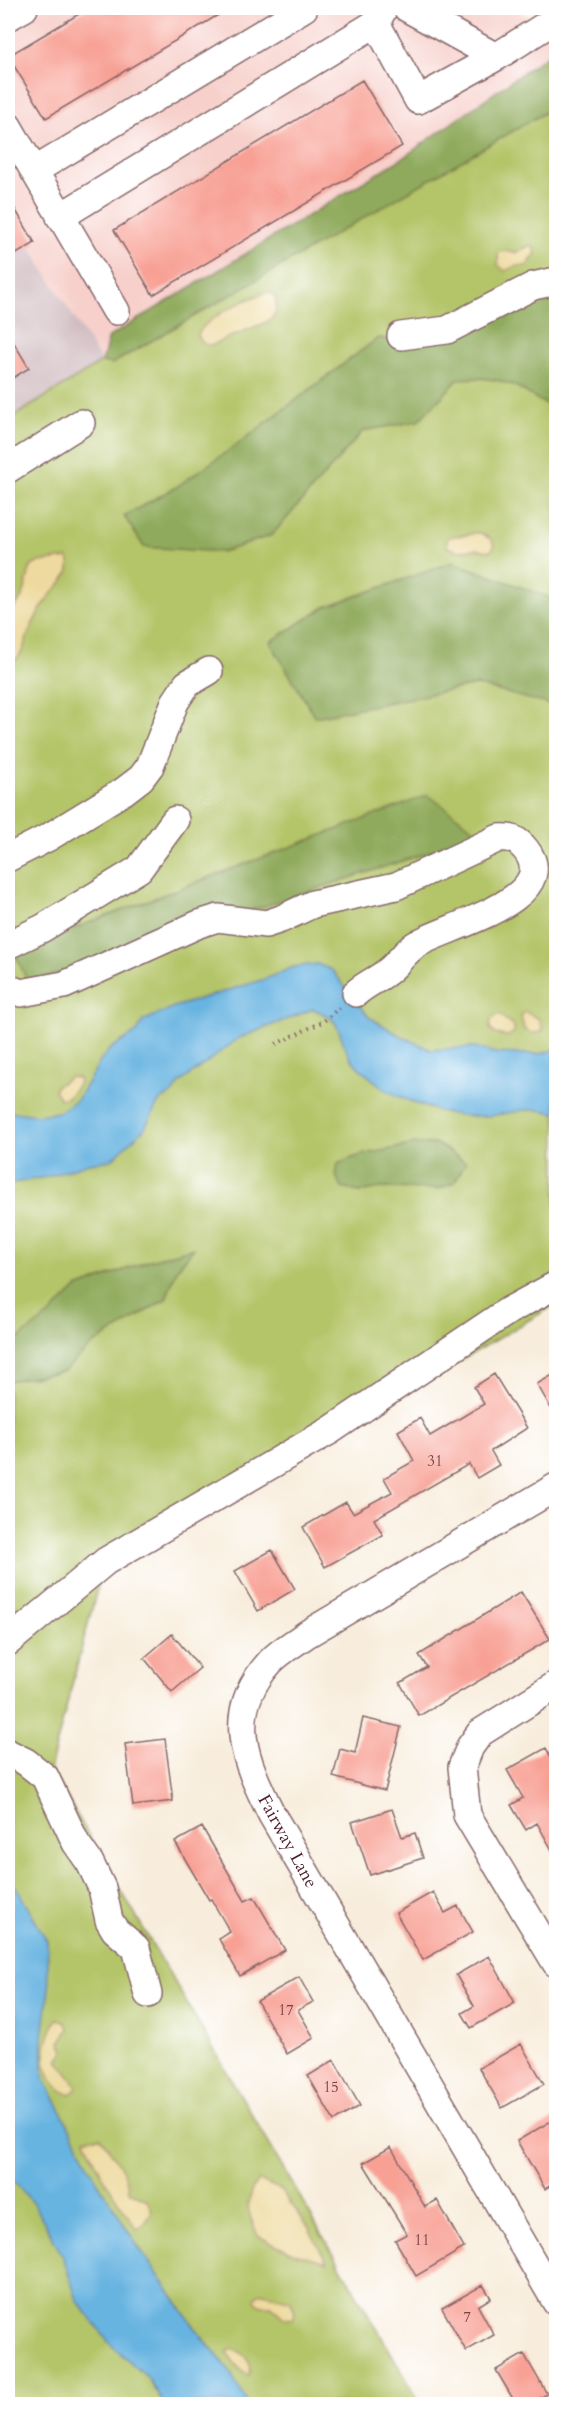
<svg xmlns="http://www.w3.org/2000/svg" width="564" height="2412" viewBox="0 0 564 2412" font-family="Cardo,serif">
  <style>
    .built { fill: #f7d0cb }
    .industrial { fill: #d2bec2 }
    .green { fill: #b4c467; stroke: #7f7249; stroke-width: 1.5 }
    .forest { fill: #8faa5c; stroke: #6c6444; stroke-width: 1.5 }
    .sand { fill: #eeda9e; stroke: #9c7c64; stroke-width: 1.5 }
    .water { fill: #68b4e1; stroke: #596a86; stroke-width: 1.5 }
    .building { fill: #f8a094 }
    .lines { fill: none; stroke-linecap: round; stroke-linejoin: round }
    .minor-casing { stroke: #876769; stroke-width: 30 }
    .path { stroke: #876769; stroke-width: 4; stroke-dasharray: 1.5 4.5; stroke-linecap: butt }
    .minor { stroke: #fff; stroke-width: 27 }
    .labels { text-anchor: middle; stroke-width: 4.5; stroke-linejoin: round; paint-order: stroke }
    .number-label { font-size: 15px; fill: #763f45 }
    .street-label { font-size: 18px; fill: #4a1f2b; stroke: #fff }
  </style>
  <rect width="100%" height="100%" fill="#fff"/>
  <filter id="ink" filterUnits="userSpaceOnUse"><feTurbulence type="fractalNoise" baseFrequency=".0167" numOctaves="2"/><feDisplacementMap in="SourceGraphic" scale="12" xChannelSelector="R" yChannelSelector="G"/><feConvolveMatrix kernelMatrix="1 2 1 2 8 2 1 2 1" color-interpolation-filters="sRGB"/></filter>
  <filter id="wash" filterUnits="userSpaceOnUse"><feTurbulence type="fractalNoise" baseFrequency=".008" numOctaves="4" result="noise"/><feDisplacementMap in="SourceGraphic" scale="24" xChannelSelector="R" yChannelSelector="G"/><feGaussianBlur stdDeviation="1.35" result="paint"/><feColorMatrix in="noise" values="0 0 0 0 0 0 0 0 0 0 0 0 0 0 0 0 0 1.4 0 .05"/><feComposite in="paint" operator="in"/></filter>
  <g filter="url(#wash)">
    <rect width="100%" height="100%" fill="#f8eddc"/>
    <path class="built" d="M 8,8 L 510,8 L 556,31 L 556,80 L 102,362 L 8,212 Z"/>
    <path class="industrial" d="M 8,212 L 102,362 L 8,420 Z"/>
    <path class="green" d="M 556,80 L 556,1304 L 101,1574 L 50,1769 L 421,2404 L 8,2404 L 8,420 Z"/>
    <path class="forest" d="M 556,49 L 556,106 L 112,364 L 102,362 L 109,337 L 401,159 Z
      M 556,286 L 556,406 C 542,405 531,395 519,388 C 502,379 479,377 459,379 L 418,421 L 363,431 L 272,535 L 223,552 L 144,547 L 124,516 L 176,487 L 235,446 L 378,338 L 422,342 Z
      M 453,562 L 556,600 L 556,706 L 476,685 L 315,717 L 270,642 L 325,607 Z
      M 428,795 L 482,835 L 28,983 L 14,951 Z
      M 413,1144 L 437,1144 L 466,1162 L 454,1183 L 438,1189 L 381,1188 L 359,1192 L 342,1188 L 336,1176 L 338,1164 C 363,1151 386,1152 413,1144 Z
      M 194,1248 L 177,1269 L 166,1299 L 92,1345 L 64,1371 L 8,1381 L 8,1347 L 50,1314 L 77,1288 L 150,1260 Z"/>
    <path class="sand" d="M 529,246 L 532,246 L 536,253 L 527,266 L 517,266 L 505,271 L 498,265 L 498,253 L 504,251 L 515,253 Z
      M 269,292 L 275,296 C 280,321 268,322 249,329 C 237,334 224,339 213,345 C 204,346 201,342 198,335 C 205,317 250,297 269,292 Z
      M 474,533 L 481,533 L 492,540 L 494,547 L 490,551 L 476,549 L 458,551 L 447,547 L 447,538 C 456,534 465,537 474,533 Z
      M 68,558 C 75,577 54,587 46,601 C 40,610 34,620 30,630 C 24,642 25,653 13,662 L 8,661 L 8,613 C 25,600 26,587 30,567 L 39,562 Z
      M 525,1012 L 538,1018 L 543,1030 L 541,1032 L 531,1033 L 524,1029 L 521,1016 Z
      M 498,1014 L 514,1026 L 514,1032 L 508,1036 L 495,1034 L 490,1028 L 491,1020 Z
      M 70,1077 L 78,1078 L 79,1083 L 68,1097 L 60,1099 L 54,1090 L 56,1086 Z
      M 57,2019 L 65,2021 L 69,2029 L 60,2042 L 64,2051 L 58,2060 C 64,2071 73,2077 77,2088 L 70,2095 C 38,2079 41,2047 57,2019 Z
      M 92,2137 L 101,2137 C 112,2155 126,2169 129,2191 L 147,2200 L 152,2211 L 146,2222 L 137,2229 C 116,2200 99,2173 85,2139 Z
      M 258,2180 L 280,2189 L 307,2225 L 327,2262 L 294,2253 L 258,2236 C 248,2212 242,2203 258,2180 Z
      M 264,2293 L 291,2301 L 295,2313 L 292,2319 L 284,2318 L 271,2306 L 262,2306 L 257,2303 L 255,2299 L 258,2294 Z
      M 231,2349 C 243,2351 255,2363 249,2375 C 240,2372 233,2361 227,2352 Z"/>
    <path class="water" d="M 317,964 L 332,970 L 369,1017 L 399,1035 L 431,1050 L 474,1047 L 496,1053 L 518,1054 L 540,1054 L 556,1049 L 556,1114 C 529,1104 511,1115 484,1116 C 452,1118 425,1108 396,1095 C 385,1091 356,1067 350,1057 C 336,1033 345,1021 313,1009 L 239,1038 L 214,1057 L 181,1082 L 172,1094 L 160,1100 L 144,1129 L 111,1160 L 89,1163 L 46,1177 L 8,1184 L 8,1111 L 37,1115 L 59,1112 L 77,1100 L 101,1060 L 110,1049 L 137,1032 L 143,1021 L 174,1007 L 265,979 L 294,967 Z
      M 8,1873 L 47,1941 L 49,1988 L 43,2038 L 43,2076 L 97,2181 L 137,2245 L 204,2340 L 227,2367 L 248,2404 L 164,2404 L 147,2377 L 109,2343 L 77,2300 L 63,2257 L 34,2204 L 8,2175 Z"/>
    <g id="blocks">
      <path class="building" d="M 89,8 L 230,8 L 46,118 L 8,56 Z
        M 362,80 L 402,146 L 153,295 L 114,230 Z
        M 8,197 L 35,243 L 8,259 Z
        M 8,333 L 29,368 L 8,381 Z
        M 556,1373 L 556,1417 L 537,1384 Z
        M 494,1374 L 527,1428 L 491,1451 L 499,1465 L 477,1478 L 469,1464 L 374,1519 L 383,1535 L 325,1567 L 303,1527 L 346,1502 L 353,1513 L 392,1492 L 384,1478 L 414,1461 L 398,1431 L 420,1418 L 430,1436 L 484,1404 L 474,1387 Z
        M 272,1550 L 295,1589 L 258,1611 L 235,1571 Z
        M 521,1592 L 550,1639 L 419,1716 L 400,1683 L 427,1667 L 419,1655 Z
        M 172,1634 L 200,1668 L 172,1692 L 144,1658 Z
        M 363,1718 L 401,1727 L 385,1791 L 333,1777 L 340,1749 L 355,1753 Z
        M 165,1739 L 173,1801 L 133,1806 L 125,1744 Z
        M 546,1748 L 556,1767 L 556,1857 L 537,1823 L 526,1830 L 511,1805 L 523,1798 L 507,1770 Z
        M 392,1809 L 402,1837 L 415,1833 L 423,1858 L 370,1875 L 352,1822 Z
        M 202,1827 L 245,1901 L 254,1897 L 285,1950 L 240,1976 L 219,1939 L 230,1932 L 211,1899 L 209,1900 L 175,1842 Z
        M 433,1892 L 445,1913 L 458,1906 L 473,1932 L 423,1960 L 396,1913 Z
        M 489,1956 L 515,2003 L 471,2028 L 462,2013 L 474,2006 L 456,1975 Z
        M 299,1977 L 313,2002 L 298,2010 L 314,2038 L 287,2054 L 257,2001 Z
        M 521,2044 L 544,2084 L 502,2108 L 479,2068 Z
        M 334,2060 L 360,2106 L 334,2121 L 308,2076 Z
        M 556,2118 L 556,2182 L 545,2189 L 517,2141 Z
        M 391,2147 L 425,2207 L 437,2200 L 464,2248 L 416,2276 L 395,2240 L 407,2234 L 363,2163 Z
        M 483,2285 L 491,2298 L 478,2306 L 494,2335 L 466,2351 L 442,2308 Z
        M 524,2354 L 547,2394 L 529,2404 L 516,2404 L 496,2370 Z"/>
    </g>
  </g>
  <g filter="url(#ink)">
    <use href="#blocks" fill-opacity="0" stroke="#876769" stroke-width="1.5"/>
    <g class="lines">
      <g class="minor-casing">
        <path id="minor" d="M 384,8 L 376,23 L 418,100 L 496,57
          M 407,8 L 496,57 L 556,19
          M 8,17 L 24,8
          M 8,126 L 116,311
          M 34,171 L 304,8
          M 60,217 L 376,23
          M 401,336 L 447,330 L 533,286 L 556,281
          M 8,469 L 81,423
          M 8,858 L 49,837 L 124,791 L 141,778 L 150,766 L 175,702 L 187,684 L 209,671
          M 8,945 L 43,928 L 139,869 L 175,820
          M 8,988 L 21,993 L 64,985 L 199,924 L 218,918 L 266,924 L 281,919 L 313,904 L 396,886 L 499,838 C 512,837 518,840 526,850 C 564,899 444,927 417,944 C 405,951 398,964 387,972 C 377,980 366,984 356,993
          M 556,1487 L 307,1634 C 295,1643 280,1651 270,1662 C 223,1714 245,1761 272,1815 L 556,2302
          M 8,1642 L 106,1561 L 331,1430 L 508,1311 L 556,1285
          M 556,1685 L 480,1733 L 470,1747 L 462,1767 L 467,1815 L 556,1963
          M 8,1753 L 26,1762 L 45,1777 L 76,1843 L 90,1863 L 102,1888 L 109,1920 L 115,1930 L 136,1948 L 148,1994"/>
      </g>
      <path class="path" d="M 276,1044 L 324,1021 L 340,1007"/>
      <use href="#minor" class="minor"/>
    </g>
  </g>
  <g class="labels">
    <g class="number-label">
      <text x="435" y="1466">31</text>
      <text x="286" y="2015">17</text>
      <text x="331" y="2092">15</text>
      <text x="422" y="2245">11</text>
      <text x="467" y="2322">7</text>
    </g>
    <g class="street-label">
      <text transform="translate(288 1841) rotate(61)" y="6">Fairway Lane</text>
    </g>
  </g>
  <rect width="564" height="2412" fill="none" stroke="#fff" stroke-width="30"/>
</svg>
